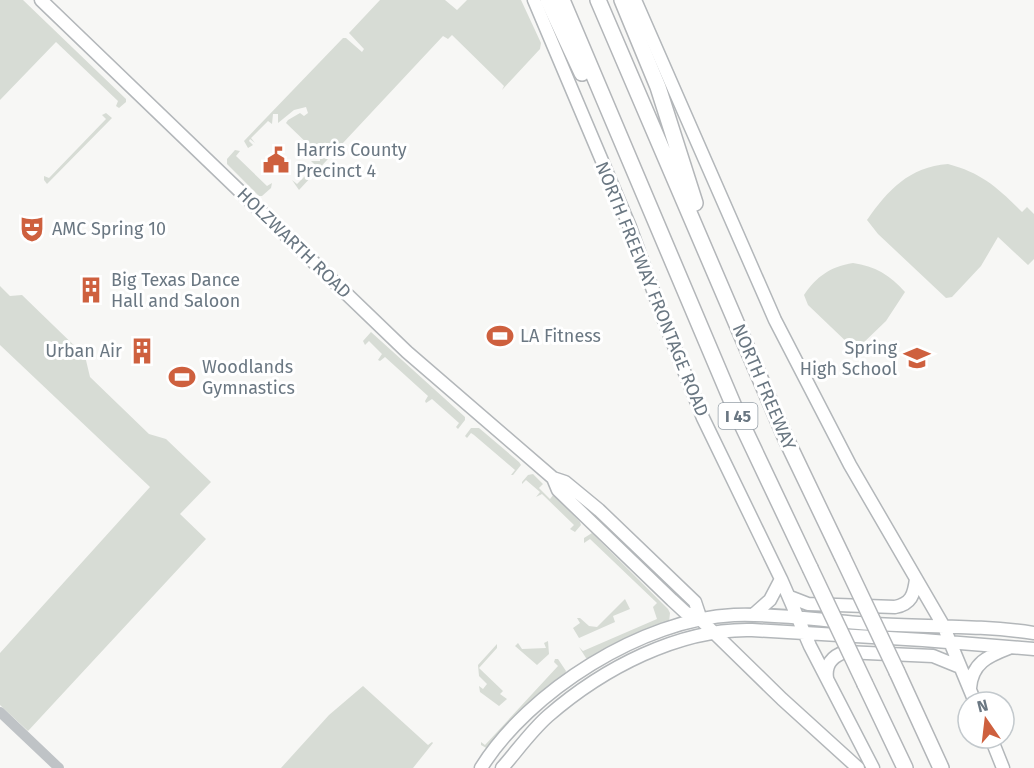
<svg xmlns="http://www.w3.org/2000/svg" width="1034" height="768" viewBox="0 0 1034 768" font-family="'Fira Sans',sans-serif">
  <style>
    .green { fill: #d7dcd5 }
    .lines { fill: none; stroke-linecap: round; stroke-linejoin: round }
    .major-casing { stroke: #b3b7ba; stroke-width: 15 }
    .highway-casing { stroke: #b3b6b9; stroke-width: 18 }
    .minor { stroke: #bfc3c6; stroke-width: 10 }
    .major { stroke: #fff; stroke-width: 12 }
    .highway { stroke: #fff; stroke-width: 15 }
    .highway-bridge-casing { stroke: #b3b6b9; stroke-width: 18; stroke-linecap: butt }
    .highway-bridge { stroke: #fff; stroke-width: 15 }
    .labels { text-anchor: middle; stroke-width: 6; stroke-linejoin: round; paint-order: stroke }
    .shield { fill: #fff; stroke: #97a0a8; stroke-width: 1.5 }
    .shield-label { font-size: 16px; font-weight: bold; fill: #6a7782 }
    .poi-label { font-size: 18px; fill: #6a7782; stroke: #fff; text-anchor: start }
    .street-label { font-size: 18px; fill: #6a7782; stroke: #fff }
  </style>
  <rect width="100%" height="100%" fill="#f7f7f5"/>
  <path class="green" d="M 0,0 L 23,0 L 126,99 L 126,102 L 119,108 L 116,106 L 118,101 L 56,42 L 0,100 Z
    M 380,0 L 445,0 L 457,10 L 467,0 L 521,0 L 541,43 L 540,49 L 502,90 L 504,86 L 452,35 L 448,39 L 443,36 L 299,190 L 292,180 L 297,184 L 309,172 L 305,166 L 310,170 L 315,165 L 311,161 L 320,161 L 320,156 L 310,155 L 314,150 L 286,123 L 288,120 L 300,113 L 304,116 L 308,113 L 306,107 L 294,110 L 278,123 L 278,114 L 273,114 L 272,124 L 268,121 L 251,138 L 255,143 L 250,139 L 249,141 L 253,145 L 248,148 L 244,141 L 343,38 L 346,38 L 362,52 L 364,49 L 349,33 Z
    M 106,113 L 112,118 L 47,184 L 44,180 L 44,176 L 49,178 L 106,119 L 102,115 Z
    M 235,150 L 240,151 L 236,156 L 267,186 L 272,183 L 271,188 L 262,196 L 259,196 L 227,164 L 227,159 Z
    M 948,164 C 982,173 998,188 1022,212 L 1027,207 L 1034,214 L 1034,259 L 1028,265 L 998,237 L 981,266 L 952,297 L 946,298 L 878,234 L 867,220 C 888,190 909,167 948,164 Z
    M 853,263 C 875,266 890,275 905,292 L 886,321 L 859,347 L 854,349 L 808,305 L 804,295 C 817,276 830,267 853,263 Z
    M 0,286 L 10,296 L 22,295 L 85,356 L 90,377 L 149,434 L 166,439 L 211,482 L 180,514 L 206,539 L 28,731 L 0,705 L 0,653 L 150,487 L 0,345 Z
    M 371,332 L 465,417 L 465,420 L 458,429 L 456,427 L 459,423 L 432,399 L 426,403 L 425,401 L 428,396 L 385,357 L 380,361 L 378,360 L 382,354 L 369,341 L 365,345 L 363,341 Z
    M 471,428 L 479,428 L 519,462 L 521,465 L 513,475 L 511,475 L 515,470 L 474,435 L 471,433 L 467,438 L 465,436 Z
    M 533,474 L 543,484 L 539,488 L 550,499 L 554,494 L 580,522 L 581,525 L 575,532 L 570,529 L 574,525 L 542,494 L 536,497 L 540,492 L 526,480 L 522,484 L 522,482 L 528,475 Z
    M 592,533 L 668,609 L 670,613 L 669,622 L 591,659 L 586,658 L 579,647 L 583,651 L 657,619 L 653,607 L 657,603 L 590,539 L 584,543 L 584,538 Z
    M 625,599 L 630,609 L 613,616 L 615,622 L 579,638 L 573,628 L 580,623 L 577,618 L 580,618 L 589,626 L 597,627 Z
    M 548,641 L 549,654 L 537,665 L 515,646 L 518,643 L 522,649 L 546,648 L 544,643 Z
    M 497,644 L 497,648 L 479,668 L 503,691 L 500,694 L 507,699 L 499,706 L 480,692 L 479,686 L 483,689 L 487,684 L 479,676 L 478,665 Z
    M 555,659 L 558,659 L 566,671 L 564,677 L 488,749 L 481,745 L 481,742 L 485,745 L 558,666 L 554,662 Z
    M 363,686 L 428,745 L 432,742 L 433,743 L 413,768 L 281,768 L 329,715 Z"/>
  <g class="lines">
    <g class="major-casing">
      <path id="major" d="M 41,0 L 407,352 L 553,478 L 565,482 L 599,510 L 695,602 L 701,620
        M 534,0 L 630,227 L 666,326 L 703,418 L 781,579 L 810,646 L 873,768
        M 635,0 L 775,320 L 850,465 L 943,625 L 975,702
        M 553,478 L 558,490 L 672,600 L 685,612 L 701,620 L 782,699 L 858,768
        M 790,597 L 808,604 L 895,607 C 911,604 914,595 916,579
        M 753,615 L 770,600 L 781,579
        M 827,678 C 825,665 832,656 845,652 L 933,656 L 960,667
        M 970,688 C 972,663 988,656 1009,648
        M 991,738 L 1003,768
        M 481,768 C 529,691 643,619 734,615 C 781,613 828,622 875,624 C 928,627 981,625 1034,633
        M 502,768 C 517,751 531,731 548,716 C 602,669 679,628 752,630 L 923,640 L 1034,649"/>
    </g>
    <g class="highway-casing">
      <path id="highway" d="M 548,0 L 582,73
        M 562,0 L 738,416 L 810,568
        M 598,0 L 786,439 L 842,556
        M 622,0 L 658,87 L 695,203
        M 897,672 L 941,768
        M 865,684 L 905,768"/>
    </g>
    <path class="minor" d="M 0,712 L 59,768"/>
    <use href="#major" class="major"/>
    <use href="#highway" class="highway"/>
    <g class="highway-bridge-casing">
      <path id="highway-bridge" d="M 842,556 L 897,672
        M 810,568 L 865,684"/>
    </g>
    <use href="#highway-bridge" class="highway-bridge"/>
  </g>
  <defs>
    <g id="civic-bare" transform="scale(2.07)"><path d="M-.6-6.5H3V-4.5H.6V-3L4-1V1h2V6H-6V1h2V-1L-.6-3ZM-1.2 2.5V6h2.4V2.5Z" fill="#ce603e" stroke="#fff" stroke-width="2.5" paint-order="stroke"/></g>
    <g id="theatre-bare" transform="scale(2.07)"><path d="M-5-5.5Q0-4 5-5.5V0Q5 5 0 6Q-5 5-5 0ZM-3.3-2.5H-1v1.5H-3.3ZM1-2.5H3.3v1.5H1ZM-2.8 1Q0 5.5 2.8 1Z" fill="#ce603e" stroke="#fff" stroke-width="2.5" paint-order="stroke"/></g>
    <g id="building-bare" transform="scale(2.07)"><path d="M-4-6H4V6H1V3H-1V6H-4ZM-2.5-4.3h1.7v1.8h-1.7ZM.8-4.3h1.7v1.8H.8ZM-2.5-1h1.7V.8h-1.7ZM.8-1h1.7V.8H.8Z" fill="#ce603e" stroke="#fff" stroke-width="2.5" paint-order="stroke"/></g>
    <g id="stadium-bare" transform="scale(2.07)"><path d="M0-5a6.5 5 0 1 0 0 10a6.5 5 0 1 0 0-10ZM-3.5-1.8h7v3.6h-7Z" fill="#ce603e" stroke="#fff" stroke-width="2.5" paint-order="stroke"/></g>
    <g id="school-bare" transform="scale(2.07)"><path d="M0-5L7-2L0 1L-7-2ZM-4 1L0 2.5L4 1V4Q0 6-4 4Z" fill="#ce603e" stroke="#fff" stroke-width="2.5" paint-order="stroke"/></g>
  </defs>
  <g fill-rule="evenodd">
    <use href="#civic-bare" x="276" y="160"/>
    <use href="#theatre-bare" x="32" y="229"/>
    <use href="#building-bare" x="91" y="290"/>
    <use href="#stadium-bare" x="500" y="336"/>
    <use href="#building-bare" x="142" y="351"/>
    <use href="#school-bare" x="917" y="358"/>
    <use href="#stadium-bare" x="182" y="377"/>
  </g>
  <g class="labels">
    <rect class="shield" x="718.5" y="403" width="39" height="26" rx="4.5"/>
    <g class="shield-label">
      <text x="738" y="422">I 45</text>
    </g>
    <g class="poi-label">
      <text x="296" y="156">Harris County<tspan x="296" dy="21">Precinct 4</tspan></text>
      <text x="52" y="235">AMC Spring 10</text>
      <text x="111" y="286">Big Texas Dance<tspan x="111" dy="21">Hall and Saloon</tspan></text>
      <text x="520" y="342">LA Fitness</text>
      <text x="897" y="354" text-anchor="end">Spring<tspan x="897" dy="21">High School</tspan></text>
      <text x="122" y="357" text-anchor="end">Urban Air</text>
      <text x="202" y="373">Woodlands<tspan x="202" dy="21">Gymnastics</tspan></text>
    </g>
    <g class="street-label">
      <text transform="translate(294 243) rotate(44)" y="6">HOLZWARTH ROAD</text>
      <text transform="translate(652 289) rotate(68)" y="6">NORTH FREEWAY FRONTAGE ROAD</text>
      <text transform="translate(764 387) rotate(67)" y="6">NORTH FREEWAY</text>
    </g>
  </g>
  <g transform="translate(986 720) rotate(346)"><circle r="28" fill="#ffffff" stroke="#c3c9cd" stroke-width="1.5"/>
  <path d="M0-4.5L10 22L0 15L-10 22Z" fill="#ce603e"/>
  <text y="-9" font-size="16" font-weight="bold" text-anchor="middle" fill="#6a7782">N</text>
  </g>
</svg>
